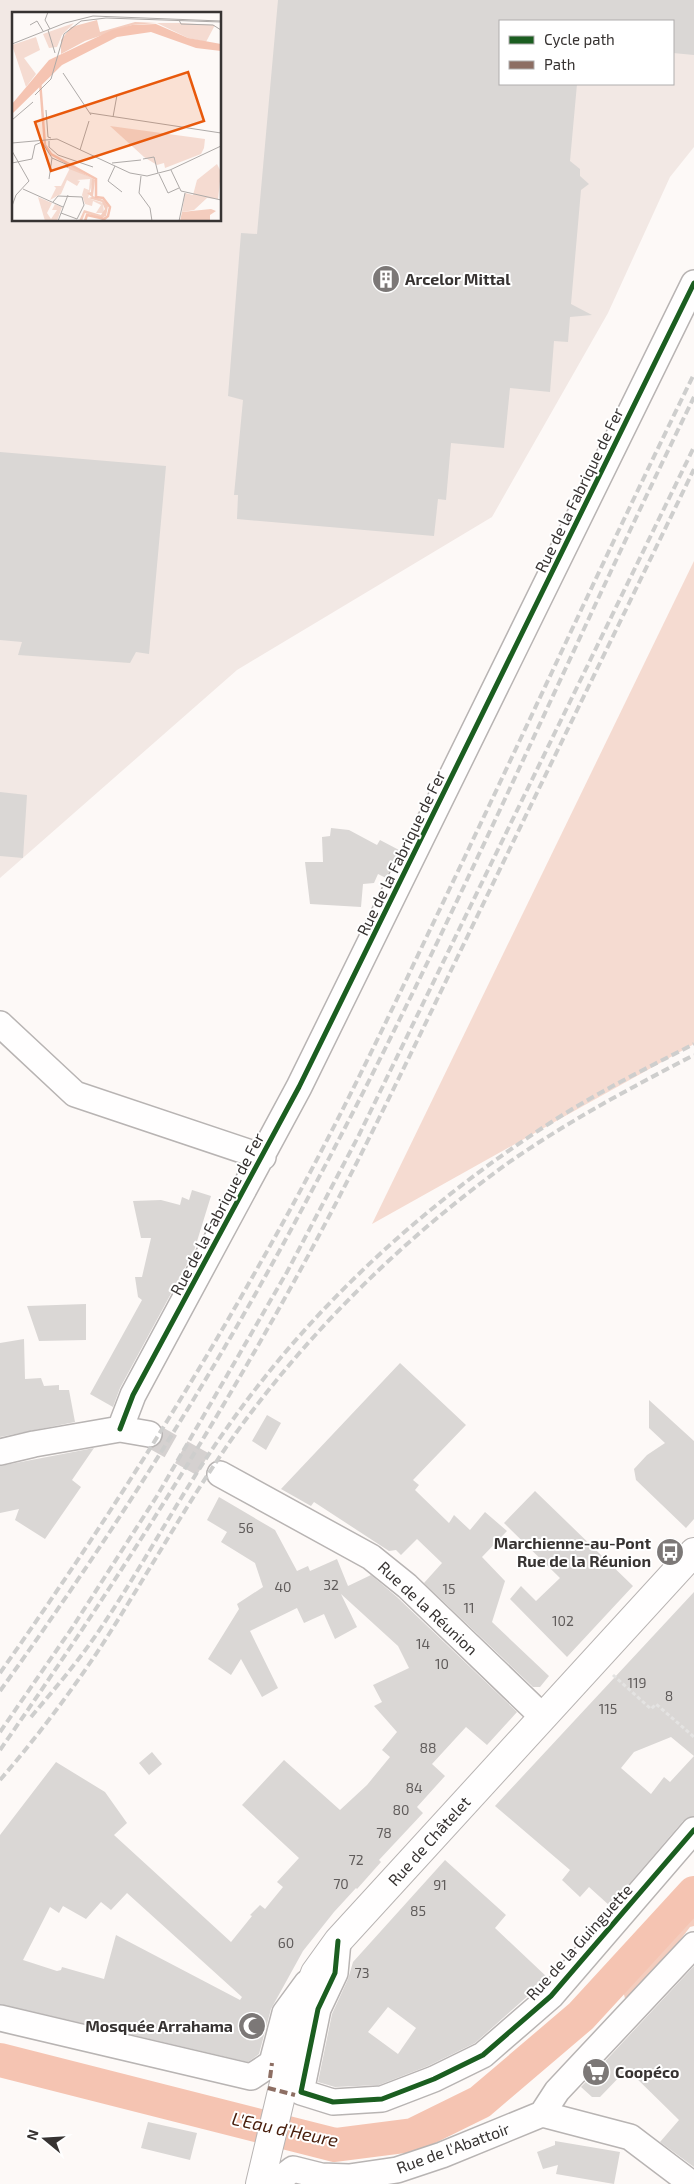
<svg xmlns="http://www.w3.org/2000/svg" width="694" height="2184" viewBox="0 0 694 2184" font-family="'Exo 2',sans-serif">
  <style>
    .built { fill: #f2e8e4; fill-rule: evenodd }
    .green { fill: #f5dbd1 }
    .forest { fill: #f4cdbe }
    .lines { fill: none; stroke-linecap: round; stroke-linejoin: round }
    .river { stroke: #f5c4b2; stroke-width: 34 }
    .building { fill: #dad7d5; fill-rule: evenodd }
    .minor-tunnel { stroke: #d5d1d0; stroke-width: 25; stroke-dasharray: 25 12; stroke-linecap: butt }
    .minor-casing { stroke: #b8b4b3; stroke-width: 28 }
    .major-casing { stroke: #b8b4b3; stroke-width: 30 }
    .path { stroke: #e4e3e2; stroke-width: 3; stroke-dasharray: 4 2.5; stroke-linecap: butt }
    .minor { stroke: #fffefe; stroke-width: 25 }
    .major { stroke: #fffefe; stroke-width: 28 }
    .rail { stroke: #cececd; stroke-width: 4; stroke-dasharray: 8 4; stroke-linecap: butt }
    .quiet { stroke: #8d6e63; stroke-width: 4; stroke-dasharray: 8 4; stroke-linecap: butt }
    .cycleway-casing { stroke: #fff; stroke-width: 8 }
    .cycleway { stroke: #1b5e20; stroke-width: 5 }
    .labels { text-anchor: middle; stroke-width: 4; stroke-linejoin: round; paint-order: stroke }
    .number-label { font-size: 14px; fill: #605c5b }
    .poi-label { font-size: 16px; font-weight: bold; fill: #373332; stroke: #fff; text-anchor: start }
    .street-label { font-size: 16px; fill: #373332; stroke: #fff }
    .water-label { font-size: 18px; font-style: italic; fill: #481d0b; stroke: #fff }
    .inset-river { fill: none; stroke: #f5c4b2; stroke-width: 2.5 }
    .inset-road { fill: none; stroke: #aeaaa8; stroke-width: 1 }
    .view { fill: #e8590c; fill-opacity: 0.15; stroke: #e8590c; stroke-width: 2.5 }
    .inset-edge { fill: none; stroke: #373332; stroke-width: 2.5 }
  </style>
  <rect width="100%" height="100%" fill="#fdf9f7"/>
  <path class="built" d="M 0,0 L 694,0 L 694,147 L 670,177 L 608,313 L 492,517 L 237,670 L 0,878 ZM 14,14 L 220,14 L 220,220 L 14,220 ZM 500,21 L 673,21 L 673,84 L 500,84 Z"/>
  <path class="green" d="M 694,561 L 694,1044 L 372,1224 Z"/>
  <path class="forest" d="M 694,1909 L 694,1926 L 690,1927 L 649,1981 L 626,2003 L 623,1990 Z"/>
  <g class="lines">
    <path class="river" d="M 0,2060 L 335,2145 L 413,2135 L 480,2102 L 581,2016 L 694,1893"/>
  </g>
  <path class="building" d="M 278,0 L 694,0 L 694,55 L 673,53 L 673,21 L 500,21 L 500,84 L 577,84 L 570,161 L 580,169 L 580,176 L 589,184 L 581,190 L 571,304 L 592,315 L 570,317 L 568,342 L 554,341 L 550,392 L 510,388 L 504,448 L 451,443 L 446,500 L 438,499 L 434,536 L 237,519 L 238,495 L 234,495 L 243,400 L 228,396 L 241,233 L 257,234 Z
    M 0,452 L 166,466 L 149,654 L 136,652 L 130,663 L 18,655 L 22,642 L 0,640 Z
    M 0,792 L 27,795 L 23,858 L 0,856 Z
    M 331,828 L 349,830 L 377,845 L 380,840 L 399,850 L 386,878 L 378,874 L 374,883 L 363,884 L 361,907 L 310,904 L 305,862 L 323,862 L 322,837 L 330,836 Z
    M 192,1190 L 211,1196 L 194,1251 L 120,1388 L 113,1407 L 90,1394 L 142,1300 L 138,1297 L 135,1277 L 142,1277 L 151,1238 L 141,1238 L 133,1201 L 161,1200 L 180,1205 L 182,1197 L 189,1200 Z
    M 86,1304 L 86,1340 L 39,1341 L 27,1306 Z
    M 24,1339 L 25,1379 L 41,1378 L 44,1386 L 59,1385 L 59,1390 L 69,1390 L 75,1422 L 0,1437 L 0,1343 Z
    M 400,1363 L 466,1425 L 413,1480 L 419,1485 L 415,1490 L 449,1523 L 454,1515 L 470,1530 L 485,1512 L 507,1531 L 482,1557 L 505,1581 L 492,1622 L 549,1676 L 540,1687 L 533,1687 L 424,1583 L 442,1563 L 417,1539 L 401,1555 L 396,1550 L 389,1551 L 314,1502 L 311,1506 L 281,1489 Z
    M 649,1400 L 694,1441 L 694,1519 L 686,1528 L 636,1480 L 634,1469 L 647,1455 L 665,1443 L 649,1428 Z
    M 267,1415 L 281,1423 L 266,1450 L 252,1441 Z
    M 94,1448 L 72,1480 L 81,1487 L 45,1539 L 15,1520 L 19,1509 L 0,1513 L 0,1466 Z
    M 535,1491 L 633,1586 L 567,1657 L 510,1599 L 521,1586 L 536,1601 L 560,1578 L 504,1523 Z
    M 219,1497 L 275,1530 L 297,1571 L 308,1566 L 310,1571 L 337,1559 L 348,1586 L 371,1575 L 397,1597 L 517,1712 L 487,1745 L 466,1727 L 432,1764 L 445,1776 L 417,1807 L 423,1813 L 379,1860 L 381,1862 L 357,1889 L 356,1888 L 334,1912 L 303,1951 L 271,2009 L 259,2054 L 248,2062 L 0,2004 L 0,1835 L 56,1762 L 105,1792 L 127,1823 L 114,1835 L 231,1942 L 252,1916 L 250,1915 L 260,1905 L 265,1909 L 283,1887 L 277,1882 L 299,1858 L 242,1805 L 284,1760 L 340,1810 L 367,1785 L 390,1757 L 382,1750 L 397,1732 L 374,1706 L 382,1702 L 373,1685 L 409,1668 L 398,1646 L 341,1594 L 357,1627 L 335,1639 L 324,1614 L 304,1623 L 297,1608 L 250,1631 L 278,1688 L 262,1697 L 241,1659 L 231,1675 L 208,1659 L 239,1609 L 237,1604 L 263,1587 L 255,1563 L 221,1542 L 227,1532 L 207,1520 ZM 127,1893 L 242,1997 L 240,2000 L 116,1935 L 104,1979 L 62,1967 L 61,1970 L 57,1971 L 23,1960 L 50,1907 L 59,1913 L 63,1906 L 86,1919 L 101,1902 L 111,1910 Z
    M 694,1592 L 694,1816 L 683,1821 L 610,1906 L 589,1887 L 580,1897 L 562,1880 L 570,1870 L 495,1806 ZM 671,1737 L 694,1756 L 670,1782 L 664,1777 L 651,1794 L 621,1768 L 634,1752 Z
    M 152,1752 L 162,1764 L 149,1775 L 139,1763 Z
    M 445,1860 L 506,1915 L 495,1928 L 548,1978 L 475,2043 L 428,2066 L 379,2085 L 335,2087 L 318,2082 L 332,2014 L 348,1979 L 353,1962 ZM 388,2007 L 416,2028 L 398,2054 L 368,2032 Z
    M 694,1966 L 694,2167 L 660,2142 L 679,2120 L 627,2069 L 600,2097 L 592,2097 L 581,2087 Z
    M 148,2122 L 197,2133 L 190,2160 L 141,2148 Z
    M 555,2141 L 620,2152 L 614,2184 L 556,2174 L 558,2165 L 543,2169 L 537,2152 L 555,2145 Z"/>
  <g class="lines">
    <path class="minor-tunnel" d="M 149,1434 L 220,1474"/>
    <g class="minor-casing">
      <path id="minor" d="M 0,1024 L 75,1094 L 263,1157
        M 120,1429 L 133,1395 L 299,1087 L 694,283
        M 0,1452 L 34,1444 L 120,1429 L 149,1434
        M 220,1474 L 371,1557 L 407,1586 L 543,1717
        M 338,1941 L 335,1973 L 318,2009 L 301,2092 L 333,2102 L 382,2099 L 434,2079 L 483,2055 L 551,1996 L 694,1830
        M 0,2018 L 251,2077 L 272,2063 L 285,2013 L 307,1983
        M 542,2114 L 630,2137 L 692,2184
        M 281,2184 L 284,2176 L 293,2169 L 321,2176 L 349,2177 L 397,2170 L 442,2155 L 542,2114 L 557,2091 L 694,1945"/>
    </g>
    <g class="major-casing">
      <path id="major" d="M 260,2184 L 302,2007 L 315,1973 L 338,1941 L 694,1552"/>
    </g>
    <path class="path" d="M 613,1675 L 651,1709 L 656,1704 L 694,1737"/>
    <use href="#minor" class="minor"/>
    <use href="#major" class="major"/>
    <path class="rail" d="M 0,1673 C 94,1540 182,1403 262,1260 C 322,1155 375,1046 427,936 C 517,749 603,560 694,374
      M 0,1691 C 114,1533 218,1368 309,1196 C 449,935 564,663 694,397
      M 31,1717 C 51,1693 71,1670 89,1645 C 139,1575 178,1496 229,1425 C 314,1304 426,1203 550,1123 C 596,1093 645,1069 694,1044
      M 0,1732 L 72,1628 L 157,1496 L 287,1272 L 359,1135 L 694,447
      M 0,1750 C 107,1597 206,1441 296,1278 C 364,1154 424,1026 486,898 C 555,755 625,612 694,469
      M 0,1780 C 37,1737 71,1692 102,1645 C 147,1575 188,1501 236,1433 C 311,1329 404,1238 508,1163 C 567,1122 630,1088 694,1055"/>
    <path class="quiet" d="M 270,2078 L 272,2063
      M 268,2088 L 295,2095"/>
    <g class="cycleway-casing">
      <path id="cycleway" d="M 120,1429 L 133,1395 L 299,1087 L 694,283
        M 338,1941 L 335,1973 L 318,2009 L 301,2092 L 333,2102 L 382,2099 L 434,2079 L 483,2055 L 551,1996 L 694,1830"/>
    </g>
    <use href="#cycleway" class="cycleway"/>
  </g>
  <defs>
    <g id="building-disc" transform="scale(1.4375)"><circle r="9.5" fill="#7c7877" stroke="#fff"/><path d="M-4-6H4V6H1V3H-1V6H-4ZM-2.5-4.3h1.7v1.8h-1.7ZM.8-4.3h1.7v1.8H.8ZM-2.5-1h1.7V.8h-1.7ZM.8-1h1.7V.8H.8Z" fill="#fff"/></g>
    <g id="bus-disc" transform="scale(1.4375)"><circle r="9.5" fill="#7c7877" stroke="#fff"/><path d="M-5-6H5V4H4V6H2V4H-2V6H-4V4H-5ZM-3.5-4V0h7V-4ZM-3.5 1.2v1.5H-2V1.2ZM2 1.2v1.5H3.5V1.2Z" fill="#fff"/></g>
    <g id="mosque-disc" transform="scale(1.4375)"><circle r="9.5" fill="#7c7877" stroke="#fff"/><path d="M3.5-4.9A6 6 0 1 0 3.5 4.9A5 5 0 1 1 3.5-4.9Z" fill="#fff"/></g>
    <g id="supermarket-disc" transform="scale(1.4375)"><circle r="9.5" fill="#7c7877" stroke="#fff"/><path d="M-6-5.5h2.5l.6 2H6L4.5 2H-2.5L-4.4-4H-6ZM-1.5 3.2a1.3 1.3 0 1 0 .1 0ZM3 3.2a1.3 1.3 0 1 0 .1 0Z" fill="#fff"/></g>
  </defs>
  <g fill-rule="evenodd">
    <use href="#building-disc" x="386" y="279"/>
    <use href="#bus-disc" x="670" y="1552"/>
    <use href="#mosque-disc" x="252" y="2026"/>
    <use href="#supermarket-disc" x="596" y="2072"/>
  </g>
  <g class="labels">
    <g class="number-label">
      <text x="246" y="1533">56</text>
      <text x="331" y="1590">32</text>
      <text x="283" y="1592">40</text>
      <text x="449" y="1594">15</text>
      <text x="469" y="1613">11</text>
      <text x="563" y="1626">102</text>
      <text x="423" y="1649">14</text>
      <text x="442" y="1669">10</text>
      <text x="637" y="1688">119</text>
      <text x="669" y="1701">8</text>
      <text x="608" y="1714">115</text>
      <text x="428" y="1753">88</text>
      <text x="414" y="1793">84</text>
      <text x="401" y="1815">80</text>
      <text x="384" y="1838">78</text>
      <text x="356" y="1865">72</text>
      <text x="341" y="1889">70</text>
      <text x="440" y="1890">91</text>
      <text x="418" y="1916">85</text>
      <text x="286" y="1948">60</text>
      <text x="362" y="1978">73</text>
    </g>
    <g class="poi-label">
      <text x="405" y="285">Arcelor Mittal</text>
      <text x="651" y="1549" text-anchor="end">Marchienne-au-Pont<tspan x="651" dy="18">Rue de la Réunion</tspan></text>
      <text x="233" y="2032" text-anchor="end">Mosquée Arrahama</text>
      <text x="615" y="2078">Coopéco</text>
    </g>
    <g class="street-label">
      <text transform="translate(579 490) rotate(-64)" y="6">Rue de la Fabrique de Fer</text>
      <text transform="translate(401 853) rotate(-64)" y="6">Rue de la Fabrique de Fer</text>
      <text transform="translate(217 1214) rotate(-62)" y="6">Rue de la Fabrique de Fer</text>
      <text transform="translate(428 1608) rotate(43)" y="6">Rue de la Réunion</text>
      <text transform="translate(429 1841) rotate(-48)" y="6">Rue de Châtelet</text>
      <text transform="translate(579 1942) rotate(-48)" y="6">Rue de la Guinguette</text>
      <text transform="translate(453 2148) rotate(-20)" y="6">Rue de l'Abattoir</text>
    </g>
    <g class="water-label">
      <text transform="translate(285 2130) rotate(12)" y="6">L'Eau d'Heure</text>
    </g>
  </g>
  <g transform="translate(12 12)">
    <rect width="209" height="209" fill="#fdf9f7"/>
    <path d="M 62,11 L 50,23 L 45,35 L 37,36 L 31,22 ZM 145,11 L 168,11 L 203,13 L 194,30 L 176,26 ZM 24,25 L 28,38 L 12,46 L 24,62 L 14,75 L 0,33 ZM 98,114 L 193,127 L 192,136 L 189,142 L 153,156 L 152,151 L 145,153 L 132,145 ZM 205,152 L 209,160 L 206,187 L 195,186 L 182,198 L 170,200 L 173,181 L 181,183 L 185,168 ZM 58,156 L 80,166 L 81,169 L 76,186 L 91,191 L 92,201 L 84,201 L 89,193 L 81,189 L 80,194 L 73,192 L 70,183 L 72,176 L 77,178 L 78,167 L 65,168 L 68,169 L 65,174 L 55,168 L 49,182 L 38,188 L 44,176 L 42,174 L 49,174 ZM 26,185 L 40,191 L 35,201 L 39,207 L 45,198 L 40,198 L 43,192 L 50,195 L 45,209 L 33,209 Z" fill="#f5dbd1"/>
    <path d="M 85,8 L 88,20 L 123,10 L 145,11 L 120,13 L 73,29 L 49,42 L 49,28 L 59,15 ZM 51,149 L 83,168 L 81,184 L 91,188 L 96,194 L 94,204 L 89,206 L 73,201 L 70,209 L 67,209 L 72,198 L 89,203 L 93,197 L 90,190 L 76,186 L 80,185 L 75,181 L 79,180 L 80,166 L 57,157 ZM 199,197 L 204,199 L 198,203 L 198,209 L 168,209 L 170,200 Z" fill="#f4cdbe"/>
    <path d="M 144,12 L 176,26 L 209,32 L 209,39 L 184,36 L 139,20 L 105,25 L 50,53 L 0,102 L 0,92 L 37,48 L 100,18 L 120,13 Z" fill="#f5c4b2"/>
    <path class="inset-river" d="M 28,69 L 33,133 L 39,142 L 84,167 L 84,185 L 91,186 L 98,195 L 96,204 L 90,209M 73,209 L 75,203 L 93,207"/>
    <path class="inset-road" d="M 36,0 L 33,8 L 38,17M 167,8 L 169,12 L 201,13 L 209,18M 18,13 L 25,9 L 31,19M 36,18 L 43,41M 0,32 L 53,11 L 81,4 L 209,9M 51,61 L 79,103M 23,83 L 39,67 L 52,22 L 69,9 L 94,6 L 209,10M 34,98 L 36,125 L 39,126M 78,101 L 209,121M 101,105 L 105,83M 0,108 L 21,90M 37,129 L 37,135 L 46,143 L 81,155M 0,131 L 45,127 L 118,161 L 135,164 L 158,158 L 209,134M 23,133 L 30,130 L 40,146 L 56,153 L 55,156M 68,138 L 77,109M 0,139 L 17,169 L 4,183 L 0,194M 131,147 L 142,145 L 146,161M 0,151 L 20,147 L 23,133M 100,151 L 129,148M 103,154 L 96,169 L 110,180M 159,158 L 169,179 L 209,188M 147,162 L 156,181 L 167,176M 129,164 L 127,181 L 138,196 L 140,209M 37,167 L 40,146M 11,177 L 51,195M 41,190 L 46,184 L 70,185 L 72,193 L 65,207 L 49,201M 46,209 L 56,183M 167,209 L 173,181"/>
    <path class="view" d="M 176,60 L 192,109 L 39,159 L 23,110 Z"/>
    <rect width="209" height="209" class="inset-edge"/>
  </g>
  <rect x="499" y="20" width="175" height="65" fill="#ffffff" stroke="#afadad"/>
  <rect x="509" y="36" width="25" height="8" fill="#1b5e20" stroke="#afadad"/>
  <text x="544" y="45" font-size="15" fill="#373332">Cycle path</text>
  <rect x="509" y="61" width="25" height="8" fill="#8d6e63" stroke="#afadad"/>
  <text x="544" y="70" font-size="15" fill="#373332">Path</text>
  <g transform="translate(45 2139) rotate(288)" stroke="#ffffff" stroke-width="4" paint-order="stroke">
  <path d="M0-4L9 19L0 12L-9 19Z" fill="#373332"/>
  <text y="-8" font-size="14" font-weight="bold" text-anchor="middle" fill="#373332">N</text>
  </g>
</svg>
